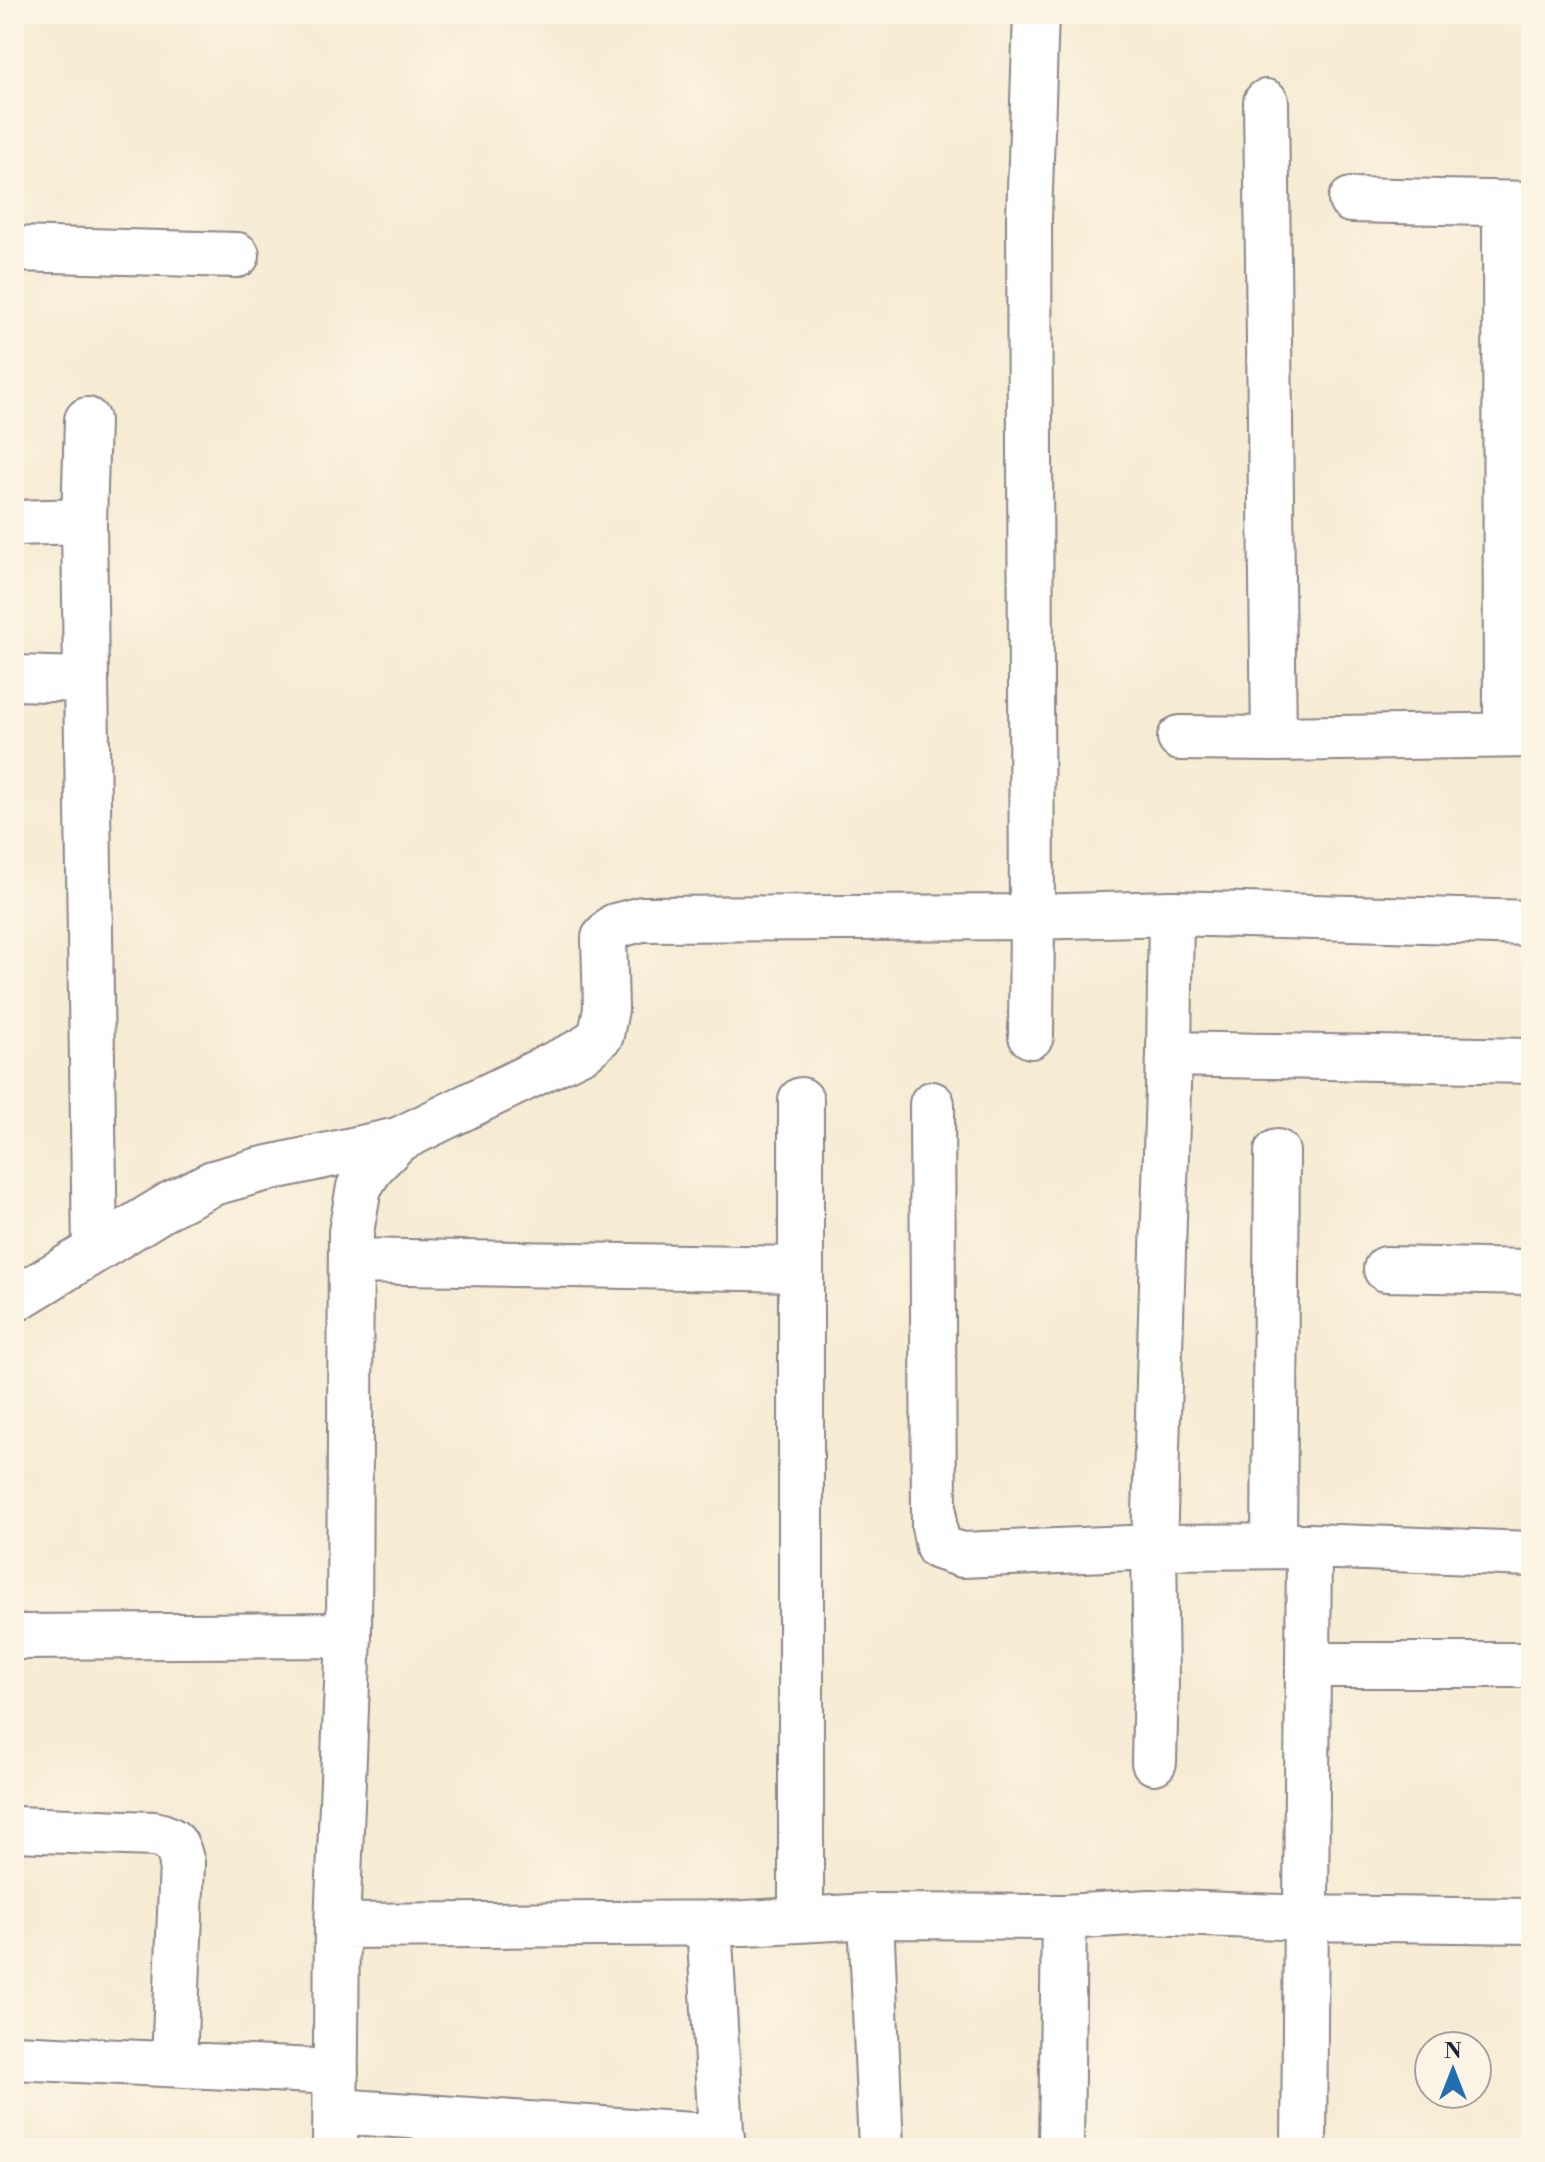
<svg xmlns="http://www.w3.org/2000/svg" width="1545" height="2162" viewBox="0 0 1545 2162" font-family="'Libre Bodoni',serif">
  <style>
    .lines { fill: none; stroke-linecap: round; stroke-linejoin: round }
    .minor-casing { stroke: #8c8687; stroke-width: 48 }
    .minor { stroke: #fff; stroke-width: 44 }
  </style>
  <rect width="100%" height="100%" fill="#fcf5e5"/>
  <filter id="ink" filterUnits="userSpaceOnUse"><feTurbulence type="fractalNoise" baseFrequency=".0125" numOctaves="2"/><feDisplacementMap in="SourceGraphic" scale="16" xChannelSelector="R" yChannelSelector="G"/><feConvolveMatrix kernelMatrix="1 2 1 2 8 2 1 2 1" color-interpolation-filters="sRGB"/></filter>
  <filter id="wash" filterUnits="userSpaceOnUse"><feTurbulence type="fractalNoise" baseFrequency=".006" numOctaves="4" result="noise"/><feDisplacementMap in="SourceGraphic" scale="32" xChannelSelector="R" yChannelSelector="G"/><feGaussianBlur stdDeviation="1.8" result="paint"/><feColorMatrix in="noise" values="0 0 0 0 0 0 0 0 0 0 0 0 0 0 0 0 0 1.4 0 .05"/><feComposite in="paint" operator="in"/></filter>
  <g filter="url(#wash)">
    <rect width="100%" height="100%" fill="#f6ebd3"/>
  </g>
  <g filter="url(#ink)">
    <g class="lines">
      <g class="minor-casing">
        <path id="minor" d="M 1266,102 L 1274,739
          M 1351,200 L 1531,204
          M 1505,204 L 1506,734
          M 14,249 L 237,255
          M 14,523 L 84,521
          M 14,678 L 86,680 L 95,1250
          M 86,680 L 84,521 L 87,420
          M 1180,738 L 1274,739 L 1531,735
          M 1031,1036 L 1032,917 L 1029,218 L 1036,14
          M 1169,1054 L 1531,1061
          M 932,1104 L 934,1526 L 938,1547 L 962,1555 L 1154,1547 L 1309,1546 L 1531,1554
          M 351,1261 L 801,1269
          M 1386,1269 L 1531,1272
          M 14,1300 L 171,1204 L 213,1183 L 260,1170 L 398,1140
          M 1274,1546 L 1277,1152
          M 349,1635 L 351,1232 L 359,1187 L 373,1165 L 398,1140 L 585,1049 L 601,1035 L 606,1009 L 604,938 L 615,926 L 642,919 L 1032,917 L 1171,913 L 1531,923
          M 14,1637 L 349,1635 L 337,1926 L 335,2148
          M 1308,1665 L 1531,1665
          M 1154,1762 L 1156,1680 L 1154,1547 L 1169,1054 L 1171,913
          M 14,1829 L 154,1834 C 174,1838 177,1843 182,1863 L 174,2063
          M 871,1916 L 881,2148
          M 801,1920 L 801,1100
          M 709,1923 L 722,2148
          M 337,1926 L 745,1923 L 871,1916 L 1064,1917 L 1150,1912 L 1307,1918 L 1531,1921
          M 14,2057 L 336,2072
          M 336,2111 L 722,2137
          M 1061,2148 L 1064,1917
          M 1304,2148 L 1309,1546"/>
      </g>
      <use href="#minor" class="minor"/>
    </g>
  </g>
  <rect width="1545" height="2162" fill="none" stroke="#fcf5e5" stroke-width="48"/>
  <g transform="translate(1453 2070)"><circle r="38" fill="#fcf5e5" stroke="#a5a1a1" stroke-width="2"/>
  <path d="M0-6L14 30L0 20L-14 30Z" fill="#1f6fb2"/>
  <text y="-12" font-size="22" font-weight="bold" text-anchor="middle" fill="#22223b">N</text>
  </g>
</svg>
